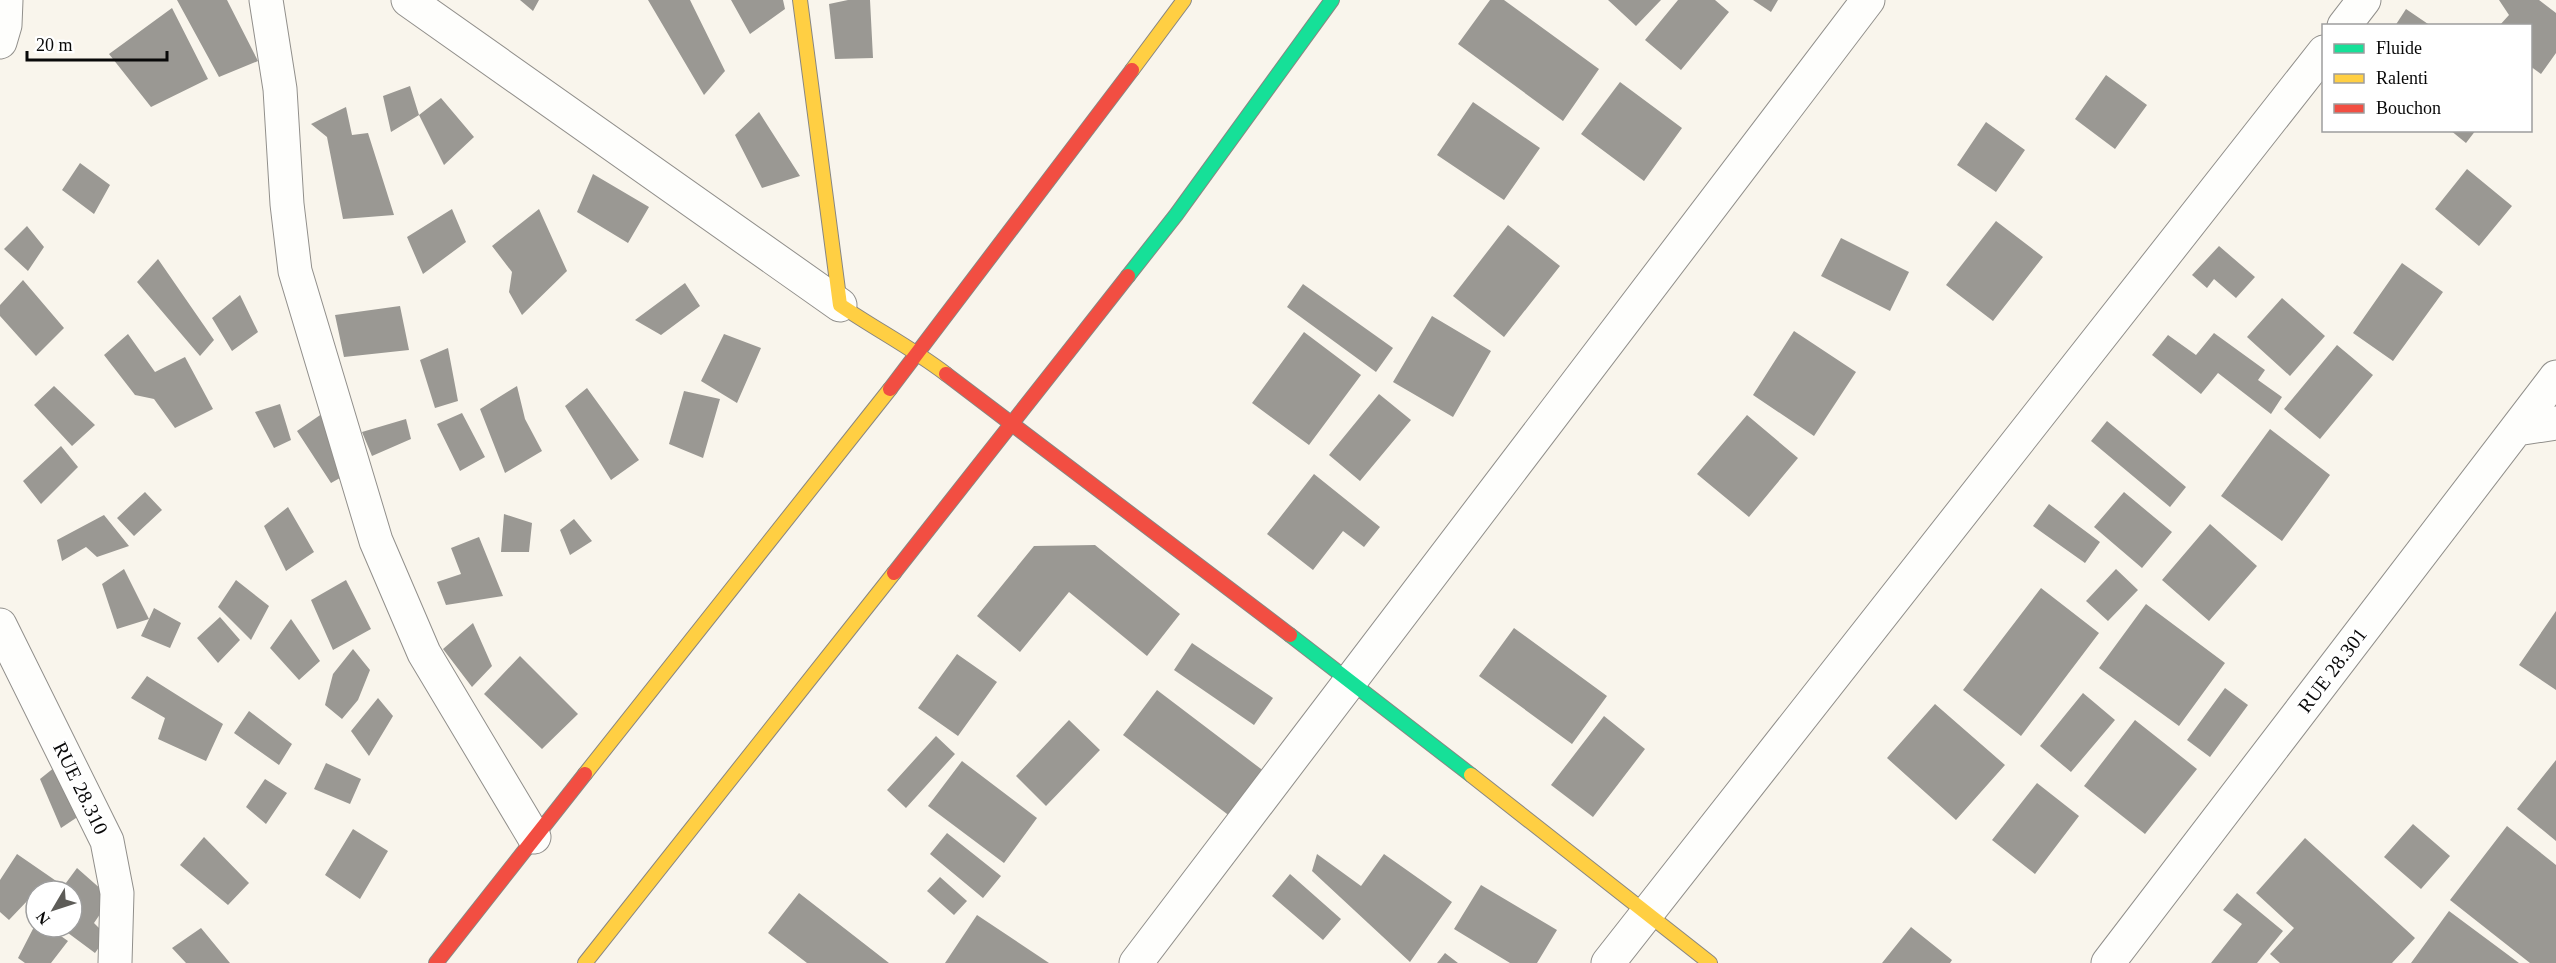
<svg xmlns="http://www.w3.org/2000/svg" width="2556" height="963" viewBox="0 0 2556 963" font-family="Georgia,serif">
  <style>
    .building { fill: #9a9893 }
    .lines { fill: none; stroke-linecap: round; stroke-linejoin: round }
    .street-casing { stroke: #918f8b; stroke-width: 35 }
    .fast-casing { stroke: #888682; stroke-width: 16 }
    .slow-casing { stroke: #888682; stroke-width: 16 }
    .jam-casing { stroke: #888682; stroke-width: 16 }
    .street { stroke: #fefefc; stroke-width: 33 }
    .fast { stroke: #16e098; stroke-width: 14 }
    .slow { stroke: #ffcf43; stroke-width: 14 }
    .jam { stroke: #f24e42; stroke-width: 14 }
    .labels { text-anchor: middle; stroke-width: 6; stroke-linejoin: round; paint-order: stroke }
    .street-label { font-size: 20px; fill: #090909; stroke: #fff }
  </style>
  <rect width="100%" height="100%" fill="#f9f5ec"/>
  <path class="building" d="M 177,0 L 227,0 L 258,61 L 219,77 Z
    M 520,0 L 539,0 L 533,11 Z
    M 648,0 L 690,0 L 725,71 L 704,95 Z
    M 731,0 L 783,0 L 785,9 L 750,34 Z
    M 848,0 L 870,0 L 873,58 L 835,59 L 829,4 Z
    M 1490,0 L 1504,0 L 1599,69 L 1563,121 L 1458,44 Z
    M 1608,0 L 1661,0 L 1636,26 Z
    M 1678,0 L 1715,0 L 1729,12 L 1681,70 L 1645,40 Z
    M 1753,0 L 1778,0 L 1771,12 Z
    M 2499,0 L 2539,0 L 2556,13 L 2556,53 L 2541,74 L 2530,66 L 2530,26 L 2499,26 L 2509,15 Z
    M 172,8 L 208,79 L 151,107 L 109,54 Z
    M 2406,9 L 2431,26 L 2395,26 Z
    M 2106,75 L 2147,105 L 2115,149 L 2075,119 Z
    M 1620,82 L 1682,128 L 1644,181 L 1581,134 Z
    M 410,86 L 419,115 L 391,132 L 383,96 Z
    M 441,98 L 474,137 L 444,165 L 419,115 Z
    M 1473,102 L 1540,148 L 1504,200 L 1437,155 Z
    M 346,107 L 352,135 L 368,133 L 394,215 L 343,219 L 327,137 L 311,124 Z
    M 759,112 L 800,176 L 762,188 L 735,135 Z
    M 1986,122 L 2025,150 L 1996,192 L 1957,165 Z
    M 2450,130 L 2476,130 L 2466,143 Z
    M 80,163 L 110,185 L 94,214 L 62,190 Z
    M 2467,169 L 2512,206 L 2479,246 L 2435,209 Z
    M 593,174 L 649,207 L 628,243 L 577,212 Z
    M 452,209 L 466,242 L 423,274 L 407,237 Z
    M 539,209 L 567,271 L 522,315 L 509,292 L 512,272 L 492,246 Z
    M 1996,221 L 2043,257 L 1993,321 L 1946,285 Z
    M 1508,225 L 1560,266 L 1504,337 L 1453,296 Z
    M 27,226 L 44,247 L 28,271 L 4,249 Z
    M 1841,238 L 1909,272 L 1890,311 L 1821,276 Z
    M 2219,246 L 2255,277 L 2236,298 L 2214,279 L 2207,288 L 2192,275 Z
    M 158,259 L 214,340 L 200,356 L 137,282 Z
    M 2402,263 L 2443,292 L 2393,361 L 2353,333 Z
    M 23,280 L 64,328 L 36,356 L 0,316 L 0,305 Z
    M 685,283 L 700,306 L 661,335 L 635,320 Z
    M 1303,284 L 1393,348 L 1376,372 L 1287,307 Z
    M 240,295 L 258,332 L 232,351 L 212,318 Z
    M 2282,298 L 2325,336 L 2290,376 L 2247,337 Z
    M 400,306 L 409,350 L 344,357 L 335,315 Z
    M 1432,316 L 1491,351 L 1453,417 L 1393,382 Z
    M 1794,331 L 1856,372 L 1814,436 L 1753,395 Z
    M 1304,332 L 1361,375 L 1309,445 L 1252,403 Z
    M 2214,333 L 2265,370 L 2258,380 L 2282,397 L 2271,414 L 2218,373 L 2201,394 L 2152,355 L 2168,335 L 2196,355 Z
    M 128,334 L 155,372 L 185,357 L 213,409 L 175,428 L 154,399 L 135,395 L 104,355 Z
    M 724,334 L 761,348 L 737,403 L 701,381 Z
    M 2337,345 L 2373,375 L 2320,439 L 2284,409 Z
    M 448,348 L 458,401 L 435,408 L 420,360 Z
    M 54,386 L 95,425 L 72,446 L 34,405 Z
    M 517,386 L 525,419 L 542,451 L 505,473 L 480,409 Z
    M 587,388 L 639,460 L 611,480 L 565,406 Z
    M 684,391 L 720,399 L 703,458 L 669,444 Z
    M 1379,394 L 1411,420 L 1360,481 L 1329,455 Z
    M 280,404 L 291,440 L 274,448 L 255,412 Z
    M 326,411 L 347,474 L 331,483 L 297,431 Z
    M 462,413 L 485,457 L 460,471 L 437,424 Z
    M 1747,415 L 1798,458 L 1749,517 L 1697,474 Z
    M 406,419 L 411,439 L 372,456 L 362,432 Z
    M 2107,421 L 2186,487 L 2170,507 L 2091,441 Z
    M 2270,429 L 2330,475 L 2282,541 L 2221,496 Z
    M 61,446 L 78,467 L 41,504 L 23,481 Z
    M 1314,474 L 1380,527 L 1364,547 L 1343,531 L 1313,570 L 1267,534 Z
    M 145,492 L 162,510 L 134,536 L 117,518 Z
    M 2124,492 L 2172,532 L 2142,568 L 2094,527 Z
    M 2049,504 L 2100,542 L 2085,563 L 2033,526 Z
    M 288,507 L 314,552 L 286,571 L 264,526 Z
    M 504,514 L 532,523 L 529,552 L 501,552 Z
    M 104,515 L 129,546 L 97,557 L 86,547 L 62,561 L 57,540 Z
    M 574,519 L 592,541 L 570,555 L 560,530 Z
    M 2210,524 L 2257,566 L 2209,621 L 2162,580 Z
    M 479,537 L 503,596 L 446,605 L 437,582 L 461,574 L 451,548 Z
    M 1095,545 L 1180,614 L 1147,656 L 1069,592 L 1020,652 L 977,616 L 1034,546 Z
    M 124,569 L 149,619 L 154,608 L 181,623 L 170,648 L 141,636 L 149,619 L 117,629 L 102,584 Z
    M 2116,569 L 2138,590 L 2108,621 L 2086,601 Z
    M 236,580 L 269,606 L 251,640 L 218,607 Z
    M 346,580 L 371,629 L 333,650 L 311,600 Z
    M 2041,588 L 2099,633 L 2021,736 L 1963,690 Z
    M 2146,604 L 2225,663 L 2179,726 L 2099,668 Z
    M 2556,611 L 2556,690 L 2519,665 Z
    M 220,617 L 240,640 L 218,663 L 197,638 Z
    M 291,619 L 320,661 L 299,680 L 270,648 Z
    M 473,623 L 492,666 L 472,687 L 443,649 Z
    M 1514,628 L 1607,696 L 1572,744 L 1479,676 Z
    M 1192,643 L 1273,698 L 1254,725 L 1174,670 Z
    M 353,649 L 370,670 L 358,700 L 342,719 L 325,705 L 333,674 Z
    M 957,654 L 997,682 L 958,736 L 918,708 Z
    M 520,656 L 578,714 L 542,749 L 484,694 Z
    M 147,676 L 223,724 L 206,761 L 158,739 L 165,718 L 131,698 Z
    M 2225,688 L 2248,705 L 2210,757 L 2187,740 Z
    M 1157,690 L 1265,772 L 1231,817 L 1123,735 Z
    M 2083,693 L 2115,720 L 2071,772 L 2040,746 Z
    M 378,698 L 393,716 L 369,756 L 351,731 Z
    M 1935,704 L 2005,765 L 1956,820 L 1887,758 Z
    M 249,711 L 292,744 L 279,765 L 234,733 Z
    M 1604,716 L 1645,749 L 1593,817 L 1551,785 Z
    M 1069,720 L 1100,750 L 1046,806 L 1016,776 Z
    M 2135,720 L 2197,769 L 2145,834 L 2084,786 Z
    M 936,736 L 955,754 L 906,808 L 887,790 Z
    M 2556,760 L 2556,841 L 2517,809 Z
    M 962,761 L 1037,818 L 1004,863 L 928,806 Z
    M 60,763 L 79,816 L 61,828 L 40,779 Z
    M 326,763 L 361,779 L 350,804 L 314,789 Z
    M 265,779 L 287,793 L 266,824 L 246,807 Z
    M 2037,783 L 2079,816 L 2035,874 L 1992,840 Z
    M 2413,824 L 2450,856 L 2421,889 L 2384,857 Z
    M 2507,826 L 2556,865 L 2556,963 L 2530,963 L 2450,900 Z
    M 353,829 L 388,851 L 360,899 L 325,875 Z
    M 947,833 L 1001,876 L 983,898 L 930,854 Z
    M 204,837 L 249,883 L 228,905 L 180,865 Z
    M 2305,838 L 2415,938 L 2392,963 L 2280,963 L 2270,954 L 2294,928 L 2256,893 Z
    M 17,854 L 62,885 L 56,891 L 36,891 L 36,905 L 29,899 L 9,920 L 0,912 L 0,880 Z
    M 1317,854 L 1361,886 L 1384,854 L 1452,902 L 1410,962 L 1312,871 Z
    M 77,868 L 111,898 L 94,923 L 107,936 L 95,953 L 60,927 L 72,927 L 72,891 L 60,891 Z
    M 1290,874 L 1341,919 L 1323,940 L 1272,896 Z
    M 940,877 L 967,901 L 954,915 L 927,891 Z
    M 1481,885 L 1557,930 L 1537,963 L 1510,963 L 1454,929 Z
    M 799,893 L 889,963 L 807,963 L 768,933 Z
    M 2237,893 L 2283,931 L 2257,963 L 2211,963 L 2242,924 L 2223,910 Z
    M 2449,911 L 2519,963 L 2411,963 Z
    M 977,915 L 1049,963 L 945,963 Z
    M 36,923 L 36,927 L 48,927 L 68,941 L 51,963 L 25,963 L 18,958 Z
    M 1911,927 L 1952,960 L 1950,963 L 1882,963 Z
    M 201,928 L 230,963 L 186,963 L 172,948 Z
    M 1445,953 L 1458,963 L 1437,963 Z"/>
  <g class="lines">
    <g class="street-casing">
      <path id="street" d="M 266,0 L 280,89 L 287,204 L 295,271 L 376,541 L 424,653 L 534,837
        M 408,0 L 840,305
        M 2344,26 L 2364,0
        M 0,42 L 5,25 L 6,0
        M 2517,429 L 2556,423
        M 0,625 L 107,841 L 117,893 L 115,963
        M 1136,963 L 1868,0
        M 1608,963 L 2324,52
        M 2108,963 L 2556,377"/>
    </g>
    <g class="fast-casing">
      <path id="fast" d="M 1128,276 L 1176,215 L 1332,0
        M 1290,635 L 1471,775"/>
    </g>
    <g class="slow-casing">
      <path id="slow" d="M 800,0 L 840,305 C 875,329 912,348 946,374
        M 1132,70 L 1184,0
        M 585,774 L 890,389
        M 1471,775 L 1710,963
        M 585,963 L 894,573"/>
    </g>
    <g class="jam-casing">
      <path id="jam" d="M 946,374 L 1290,635
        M 890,389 L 1132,70
        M 894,573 L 1128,276
        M 436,963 L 585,774"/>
    </g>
    <use href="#street" class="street"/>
    <use href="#fast" class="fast"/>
    <use href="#slow" class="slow"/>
    <use href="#jam" class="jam"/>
  </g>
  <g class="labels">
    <g class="street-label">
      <text transform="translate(2332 670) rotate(-53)" y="7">RUE 28.301</text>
      <text transform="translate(81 788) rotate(64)" y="7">RUE 28.310</text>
    </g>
  </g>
  <rect x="2322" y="24" width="210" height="108" fill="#ffffff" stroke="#9d9d9d" stroke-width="1.5"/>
  <rect x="2334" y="44" width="30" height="9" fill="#16e098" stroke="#9d9d9d" stroke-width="1.5"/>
  <text x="2376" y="54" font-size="18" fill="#090909">Fluide</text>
  <rect x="2334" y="74" width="30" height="9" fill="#ffcf43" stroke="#9d9d9d" stroke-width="1.5"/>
  <text x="2376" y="84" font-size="18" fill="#090909">Ralenti</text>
  <rect x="2334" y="104" width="30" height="9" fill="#f24e42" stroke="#9d9d9d" stroke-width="1.5"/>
  <text x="2376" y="114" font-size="18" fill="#090909">Bouchon</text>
  <g transform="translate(54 909) rotate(231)"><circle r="28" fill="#ffffff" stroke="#9d9d9d" stroke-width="1.5"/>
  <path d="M0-4.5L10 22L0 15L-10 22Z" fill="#5d5c58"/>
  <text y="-9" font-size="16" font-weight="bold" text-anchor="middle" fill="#090909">N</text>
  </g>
  <path d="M27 51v9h140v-9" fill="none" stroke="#090909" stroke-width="3"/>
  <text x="36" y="51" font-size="18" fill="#090909" stroke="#ffffff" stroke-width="4.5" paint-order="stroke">20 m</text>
</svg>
